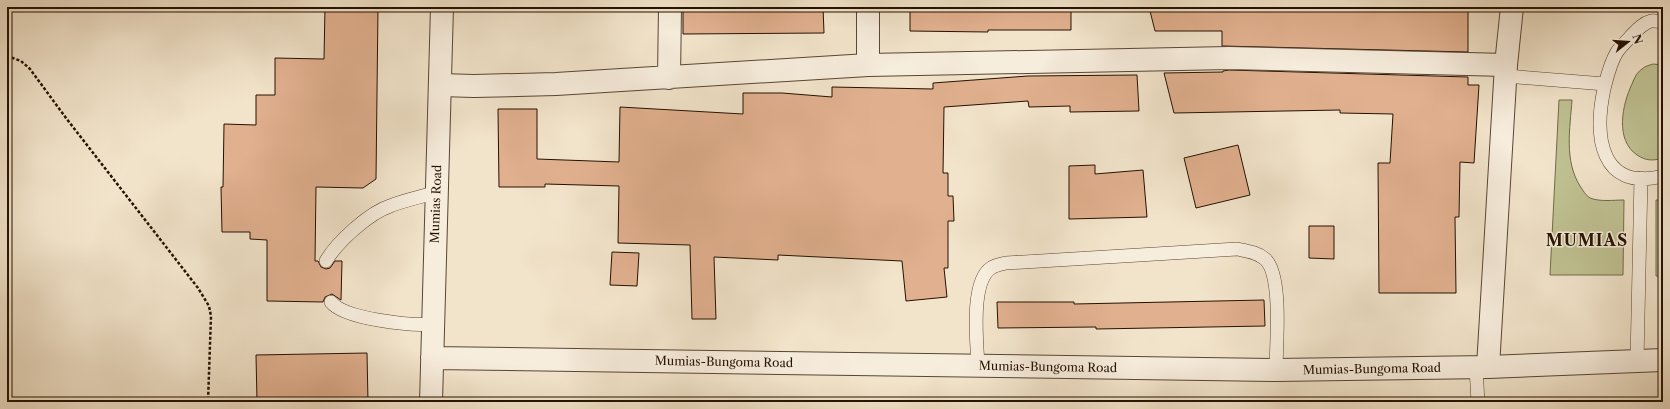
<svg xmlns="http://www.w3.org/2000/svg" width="1670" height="409" viewBox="0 0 1670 409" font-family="'Libre Caslon Text',serif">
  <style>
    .green { fill: #c0c293; stroke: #726a4a }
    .building { fill: #e1b08f; stroke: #241101 }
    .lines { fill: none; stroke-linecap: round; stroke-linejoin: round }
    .service-casing { stroke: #584634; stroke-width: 14 }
    .minor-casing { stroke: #584634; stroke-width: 24 }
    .tertiary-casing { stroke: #584634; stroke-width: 24 }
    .path { stroke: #241101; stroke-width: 2.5; stroke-dasharray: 3 2; stroke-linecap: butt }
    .service { stroke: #f7eddd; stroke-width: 13 }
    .minor { stroke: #f7eddd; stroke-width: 22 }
    .tertiary { stroke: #f7eddd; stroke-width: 22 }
    .labels { text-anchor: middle; stroke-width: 3; stroke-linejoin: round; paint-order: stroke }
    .street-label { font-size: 12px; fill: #241101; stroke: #f7eddd }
    .district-label { font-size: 16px; font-weight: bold; letter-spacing: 1px; fill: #241101; stroke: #f7eddd }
  </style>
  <rect width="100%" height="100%" fill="#f2e4cb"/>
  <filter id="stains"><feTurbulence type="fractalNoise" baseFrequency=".005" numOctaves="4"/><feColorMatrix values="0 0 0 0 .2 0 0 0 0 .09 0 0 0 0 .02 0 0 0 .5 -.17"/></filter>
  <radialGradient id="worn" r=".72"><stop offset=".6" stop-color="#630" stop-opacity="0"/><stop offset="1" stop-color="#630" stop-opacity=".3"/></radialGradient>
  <path class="green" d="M 1653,64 L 1663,65 L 1663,158 C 1653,161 1646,161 1637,155 C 1615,140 1622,105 1632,84 C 1634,79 1637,72 1642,69 C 1645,66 1650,65 1653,64 Z
    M 1559,100 L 1572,100 C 1570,129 1564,160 1580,186 C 1583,190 1585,195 1590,198 C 1600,202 1614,200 1624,200 L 1623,275 L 1550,275 Z
    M 1656,200 L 1663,200 L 1663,276 L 1656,276 Z"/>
  <path class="building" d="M 325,7 L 378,7 L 376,179 L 363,188 L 316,187 L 315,261 L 318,261 L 321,267 L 326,269 L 330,268 L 335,261 L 342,261 L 341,300 L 332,294 L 325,297 L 323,302 L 267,301 L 267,240 L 250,239 L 250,232 L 222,232 L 221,187 L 223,187 L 224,124 L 256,125 L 256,95 L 275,95 L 275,58 L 324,59 Z
    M 683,7 L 823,7 L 824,33 L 683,34 Z
    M 910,7 L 1071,7 L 1071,30 L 988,30 L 988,32 L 910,31 Z
    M 1149,7 L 1468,7 L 1468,52 L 1222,46 L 1222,31 L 1155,31 Z
    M 1229,70 L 1468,77 L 1468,85 L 1479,85 L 1474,163 L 1460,162 L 1459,217 L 1455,217 L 1456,293 L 1379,293 L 1378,163 L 1390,163 L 1393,114 L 1340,113 L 1340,110 L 1174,113 L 1164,73 L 1223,72 L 1223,71 Z
    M 1137,75 L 1139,111 L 1070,112 L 1070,106 L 1029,107 L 1028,101 L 944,107 L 943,173 L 948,173 L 948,196 L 953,196 L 954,221 L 948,221 L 948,268 L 944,268 L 947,297 L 906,301 L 902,261 L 778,255 L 778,260 L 714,257 L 716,319 L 692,319 L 690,245 L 618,243 L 619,186 L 545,184 L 545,187 L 499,187 L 498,109 L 537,109 L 537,159 L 619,162 L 620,107 L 743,114 L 743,93 L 782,93 L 832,97 L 832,87 L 933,89 L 933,83 L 1028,76 Z
    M 1238,145 L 1250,195 L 1196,208 L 1184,158 Z
    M 1095,165 L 1095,174 L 1143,170 L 1147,217 L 1069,219 L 1069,166 Z
    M 1309,226 L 1334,226 L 1334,259 L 1309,258 Z
    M 612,252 L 639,253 L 637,286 L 610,285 Z
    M 1264,300 L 1265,326 L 1096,329 L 1096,327 L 998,328 L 997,302 L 1074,302 L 1074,304 Z
    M 367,353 L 368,402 L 257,402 L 256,355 Z"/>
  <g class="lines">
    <g class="service-casing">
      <path id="service" d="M 1663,22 C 1659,22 1654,20 1651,21 C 1643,23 1637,30 1631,36 C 1627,41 1621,46 1617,52 C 1610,63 1607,77 1604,89 C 1594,136 1600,192 1663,176
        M 1506,76 L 1605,84
        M 326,261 C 337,242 369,213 390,206 C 405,200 421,197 437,192
        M 331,302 C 344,319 411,326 433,324
        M 1637,361 L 1641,178
        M 978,366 C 977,343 970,282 991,268 C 995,265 1002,264 1006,263 L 1237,249 C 1247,251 1257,252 1265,259 C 1283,275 1276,346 1276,370
        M 1476,367 L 1478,402"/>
    </g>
    <g class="minor-casing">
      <path id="minor" d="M 868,65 L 868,7
        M 669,78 L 670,7
        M 440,85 L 474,86 L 556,84 L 868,65 L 1229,58 L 1506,65
        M 1488,367 L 1506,65 L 1512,7"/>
    </g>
    <g class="tertiary-casing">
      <path id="tertiary" d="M 432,358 L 1276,370 L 1488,367 L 1663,360
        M 431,402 L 442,7"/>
    </g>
    <path class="path" d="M 7,56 L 21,61 L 30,69 L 66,118 L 198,288 L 209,306 L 211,316 L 208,402"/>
    <use href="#service" class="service"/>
    <use href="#minor" class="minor"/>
    <use href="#tertiary" class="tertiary"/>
  </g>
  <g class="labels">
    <g class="street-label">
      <text transform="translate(436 204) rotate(-88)" y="4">Mumias Road</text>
      <text transform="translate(724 362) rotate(1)" y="4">Mumias-Bungoma Road</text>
      <text transform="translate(1048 367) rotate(1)" y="4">Mumias-Bungoma Road</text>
      <text transform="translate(1372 369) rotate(-1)" y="4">Mumias-Bungoma Road</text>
    </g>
    <g class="district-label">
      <text x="1587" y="246">MUMIAS</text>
    </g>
  </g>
  <rect width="1670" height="409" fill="none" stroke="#f2e4cb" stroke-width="24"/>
  <rect x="8" y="8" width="1654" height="393" fill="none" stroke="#241101" stroke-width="2"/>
  <rect x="12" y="12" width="1646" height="385" fill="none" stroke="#241101"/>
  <g transform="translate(1628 42) rotate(73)" stroke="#f7eddd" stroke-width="3" paint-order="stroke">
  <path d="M0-3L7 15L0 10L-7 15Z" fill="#241101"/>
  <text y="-6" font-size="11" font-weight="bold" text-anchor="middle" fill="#241101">N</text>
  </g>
  <rect width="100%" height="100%" filter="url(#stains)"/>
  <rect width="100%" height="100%" fill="url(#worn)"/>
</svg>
